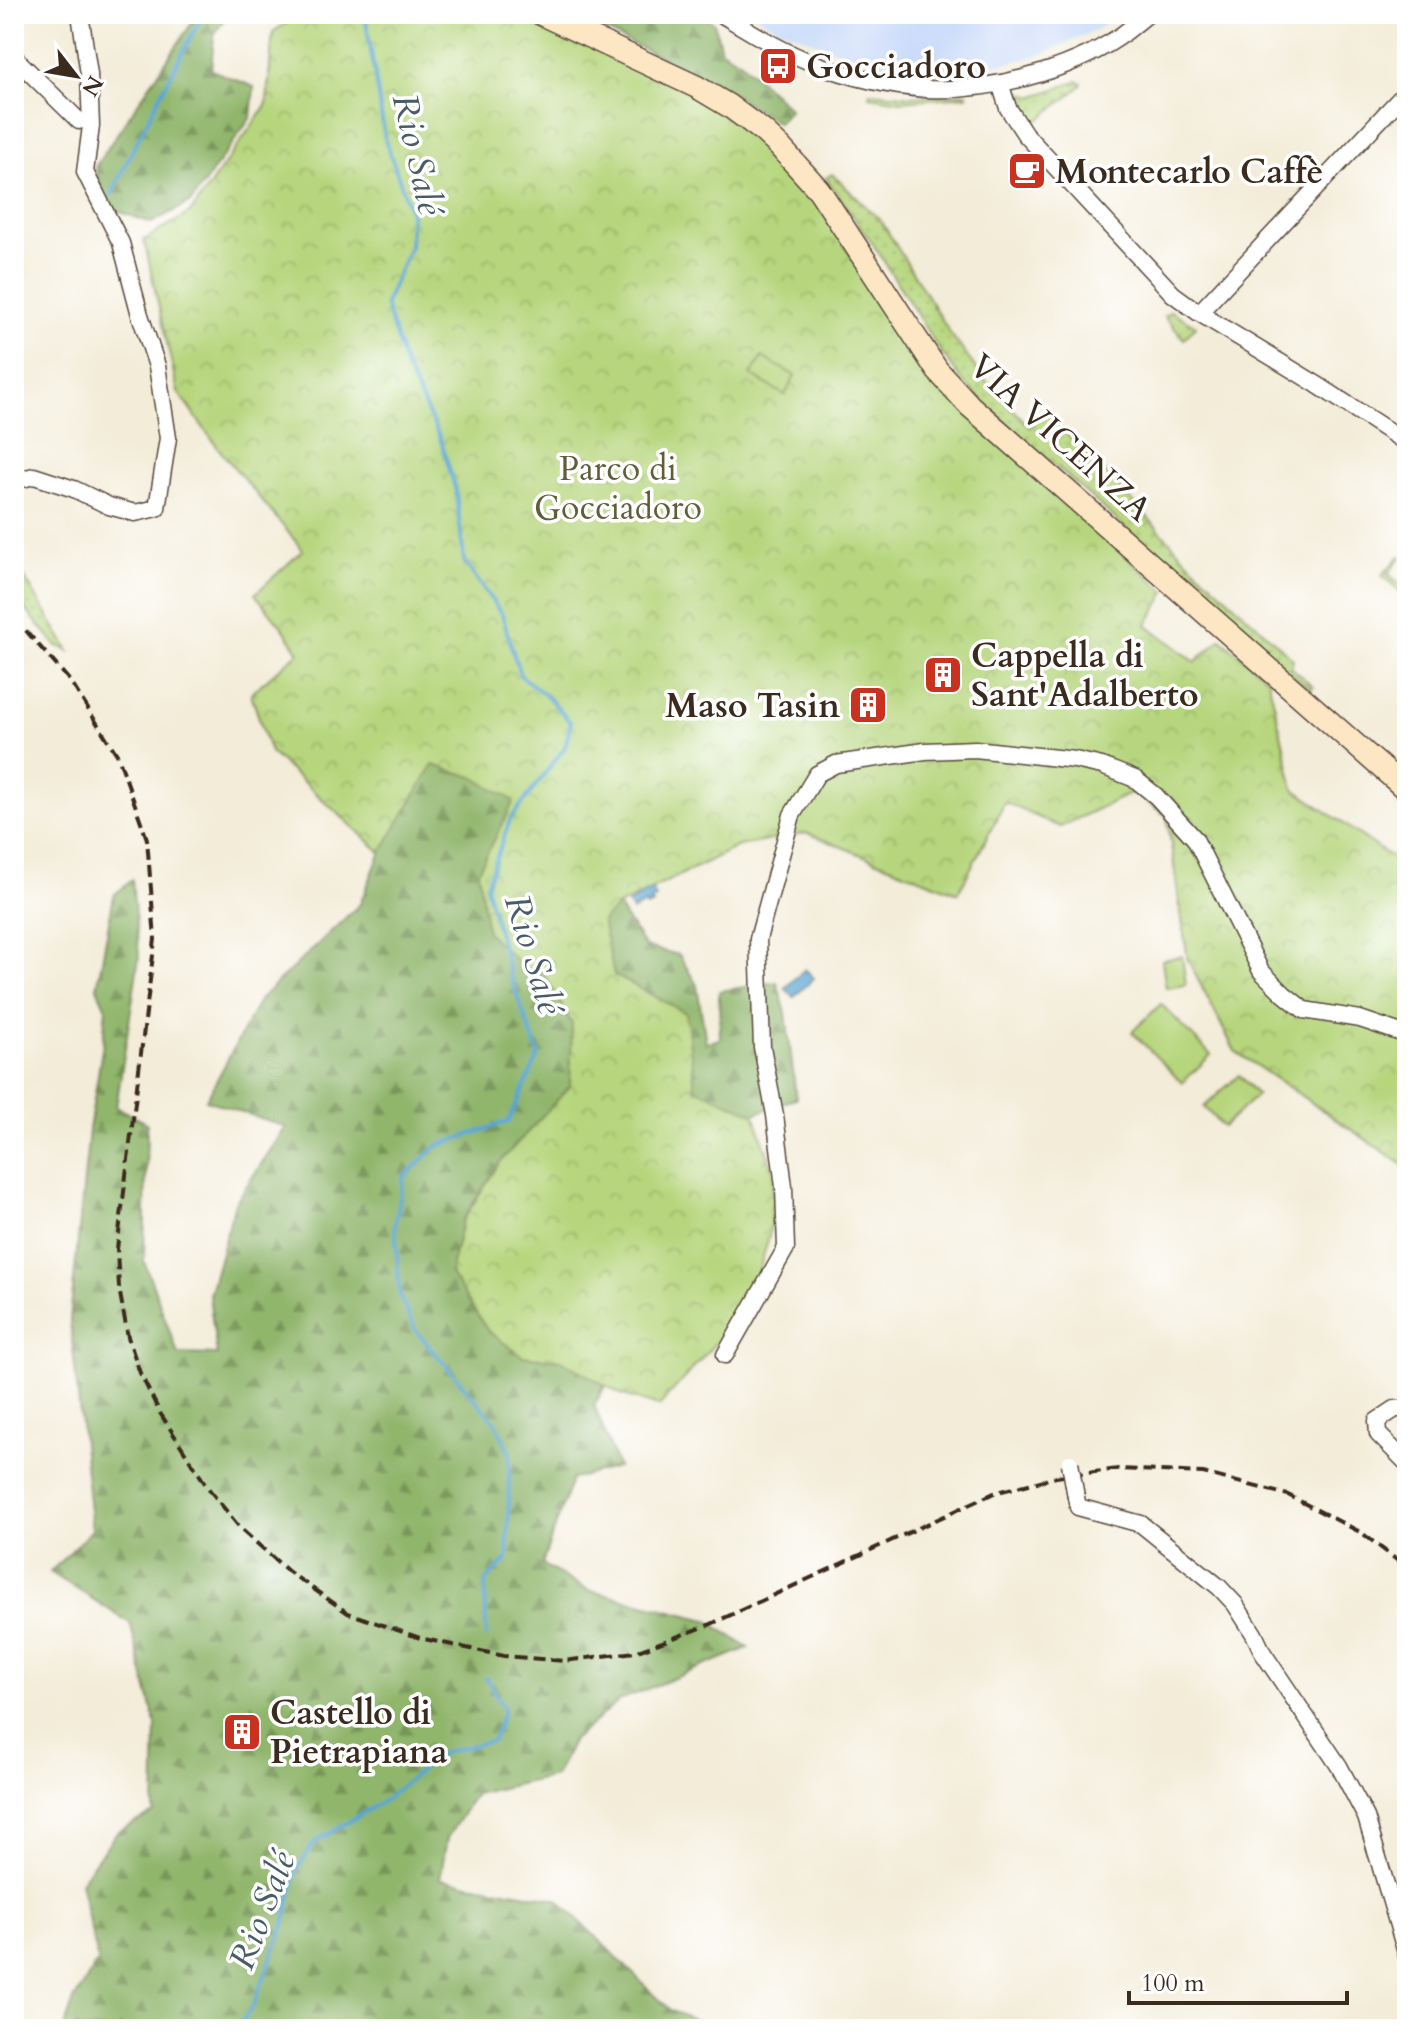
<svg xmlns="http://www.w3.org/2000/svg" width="1421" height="2043" viewBox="0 0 1421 2043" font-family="Cardo,serif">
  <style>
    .built { fill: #cbdbf9 }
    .grass { fill: url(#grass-dots); stroke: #78804d; stroke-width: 2 }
    .forest { fill: url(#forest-firs); stroke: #667045; stroke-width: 2 }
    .park { fill: url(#park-crowns); stroke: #78804d; stroke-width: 2 }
    .pitch { fill: #b6d57c; stroke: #78804d; stroke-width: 2 }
    .water { fill: #58a6d2; stroke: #4a6878; stroke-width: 2 }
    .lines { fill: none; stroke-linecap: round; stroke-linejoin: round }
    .stream { stroke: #58a6d2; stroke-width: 4 }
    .minor-casing { stroke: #57473a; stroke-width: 19 }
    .secondary-casing { stroke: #57473a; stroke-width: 25 }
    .minor { stroke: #fff; stroke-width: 16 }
    .secondary { stroke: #fce6c4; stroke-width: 22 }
    .rail { stroke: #3b2a1e; stroke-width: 4; stroke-dasharray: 12 6; stroke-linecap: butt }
    .minor-bridge-casing { stroke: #57473a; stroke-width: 19; stroke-linecap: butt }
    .minor-bridge { stroke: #fff; stroke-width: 16 }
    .labels { text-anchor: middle; stroke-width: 7; stroke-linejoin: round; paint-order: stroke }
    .poi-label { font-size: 34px; font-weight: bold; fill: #3b2a1e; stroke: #fff; text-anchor: start }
    .street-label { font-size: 34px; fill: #3b2a1e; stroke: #fff }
    .park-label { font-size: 34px; fill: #605d3a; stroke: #fff }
    .water-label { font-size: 36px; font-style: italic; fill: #475c66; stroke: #fff }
  </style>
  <defs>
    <pattern id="grass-dots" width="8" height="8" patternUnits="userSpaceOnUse" patternTransform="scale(2)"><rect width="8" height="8" fill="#b6d57c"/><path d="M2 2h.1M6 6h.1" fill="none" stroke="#9db76b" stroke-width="1.8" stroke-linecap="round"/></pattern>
    <pattern id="forest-firs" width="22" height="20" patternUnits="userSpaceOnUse" patternTransform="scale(2)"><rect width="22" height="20" fill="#90b66c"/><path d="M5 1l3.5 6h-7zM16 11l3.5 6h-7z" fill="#779458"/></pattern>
    <pattern id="park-crowns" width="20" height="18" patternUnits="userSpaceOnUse" patternTransform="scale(2)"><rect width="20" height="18" fill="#b6d57c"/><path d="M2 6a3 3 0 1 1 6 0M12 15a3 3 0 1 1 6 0" fill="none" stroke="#9db76b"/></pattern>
  </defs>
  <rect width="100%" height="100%" fill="#fff"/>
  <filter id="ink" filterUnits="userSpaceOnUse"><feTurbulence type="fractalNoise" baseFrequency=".0125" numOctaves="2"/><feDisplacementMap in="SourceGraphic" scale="16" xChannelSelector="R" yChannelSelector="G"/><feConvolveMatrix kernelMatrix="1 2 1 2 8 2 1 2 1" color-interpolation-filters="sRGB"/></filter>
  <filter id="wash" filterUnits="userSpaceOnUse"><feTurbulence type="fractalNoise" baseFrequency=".006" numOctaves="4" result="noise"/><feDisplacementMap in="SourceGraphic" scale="32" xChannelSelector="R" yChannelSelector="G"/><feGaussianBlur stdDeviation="1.8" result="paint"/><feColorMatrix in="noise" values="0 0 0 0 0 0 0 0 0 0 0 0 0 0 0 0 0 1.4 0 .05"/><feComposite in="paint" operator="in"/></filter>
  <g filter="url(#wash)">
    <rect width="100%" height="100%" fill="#f3ecd8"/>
    <path class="built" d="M 753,14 L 1121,14 L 1094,31 L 1040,55 L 1012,62 L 959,71 L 860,60 L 774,26 Z"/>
    <path class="grass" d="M 1078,81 L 1082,83 L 1081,86 L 1039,120 L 1030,119 L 1014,97 L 1018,91 L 1032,97 Z
      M 870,92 L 911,96 L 967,93 L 967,96 L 901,101 L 869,96 Z
      M 832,174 L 881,221 L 950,333 L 983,378 L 1030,427 L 1046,413 L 1135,504 L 1191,564 L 1293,659 L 1291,667 L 1313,687 L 1310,690 L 987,406 L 962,380 L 936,345 L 875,247 L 826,178 Z
      M 1171,311 L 1196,326 L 1184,339 L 1164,316 Z
      M 1400,556 L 1401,557 L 1388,574 L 1407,589 L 1405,596 L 1382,575 Z
      M 14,560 L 69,651 L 56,645 L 14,596 Z"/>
    <path class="forest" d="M 198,14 L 228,14 L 214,35 L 211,70 L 254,87 L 251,117 L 191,202 L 151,223 L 106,207 L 95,167 Z
      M 301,14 L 522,14 L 1147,625 L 1195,662 L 1221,639 L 1268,679 L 1294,789 L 1391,857 L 1407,856 L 1407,1167 L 1235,1051 L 1188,960 L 1167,816 L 1133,792 L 1060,827 L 1005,802 L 958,893 L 807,833 L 738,846 L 618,906 L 645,947 L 679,955 L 697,985 L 706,1043 L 720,1039 L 719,991 L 777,982 L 786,1013 L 796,1098 L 754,1114 L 706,1094 L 570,1086 L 500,1162 L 462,1221 L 450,1273 L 522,1356 L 561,1360 L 606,1385 L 594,1405 L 618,1467 L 572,1479 L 542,1564 L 587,1590 L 707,1620 L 748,1648 L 620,1700 L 573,1740 L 555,1776 L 475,1794 L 447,1838 L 440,1879 L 557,1899 L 671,2011 L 719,2029 L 64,2029 L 73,2002 L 98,1961 L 80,1882 L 117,1832 L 154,1813 L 156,1724 L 130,1623 L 50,1572 L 92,1530 L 70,1320 L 89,1130 L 103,1044 L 106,1008 L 97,988 L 114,895 L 132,880 L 139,957 L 116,1107 L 147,1123 L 144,1261 L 178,1354 L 217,1355 L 209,1295 L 235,1203 L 286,1127 L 206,1100 L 260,999 L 360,904 L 381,852 L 270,752 L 251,693 L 299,652 L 283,628 L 320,550 L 258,117 L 267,104 L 273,32 Z
      M 571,14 L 699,14 L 714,23 L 721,50 L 740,61 L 790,109 L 778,123 L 719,85 Z"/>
    <path class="park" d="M 301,14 L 522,14 L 676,85 L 757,135 L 812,196 L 930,377 L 1166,592 L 1147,625 L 1195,662 L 1221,639 L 1268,679 L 1294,789 L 1391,857 L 1407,856 L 1407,1167 L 1235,1051 L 1188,960 L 1167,816 L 1133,792 L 1060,827 L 1005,802 L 958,893 L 807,833 L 738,846 L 618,906 L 602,921 L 614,975 L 686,1013 L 695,1088 L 754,1114 L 774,1173 L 770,1232 L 755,1285 L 728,1329 L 659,1406 L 621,1394 L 561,1360 L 522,1356 L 488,1331 L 450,1273 L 462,1222 L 500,1162 L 570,1086 L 572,1024 L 542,970 L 525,969 L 487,932 L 478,871 L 514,801 L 473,777 L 433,765 L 381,852 L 270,752 L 251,693 L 299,652 L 283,628 L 255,594 L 303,550 L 218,448 L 178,392 L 144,240 L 191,212 L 258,117 L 267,104 L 273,32 Z"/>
    <path class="pitch" d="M 762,357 L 795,376 L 785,395 L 751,375 Z
      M 1182,956 L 1186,985 L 1166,988 L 1162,960 Z
      M 1161,1004 L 1211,1055 L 1182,1083 L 1132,1032 Z
      M 1239,1075 L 1257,1095 L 1223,1127 L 1204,1107 Z"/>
    <path class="water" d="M 652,890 L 656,898 L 651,901 L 653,904 L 647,907 L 645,904 L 632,911 L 628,904 Z
      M 805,969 L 814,978 L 794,997 L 785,988 Z"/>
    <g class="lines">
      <path class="stream" d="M 365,14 L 385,139 L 411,213 L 410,246 L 385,304 L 405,366 L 440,438 L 456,491 L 464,561 L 502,615 L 520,675 L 549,698 L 571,723 L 565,747 L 510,820 L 486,886 L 511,979 L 539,1055 L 509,1121 L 437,1146 L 404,1177 L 395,1225 L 400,1297 L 416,1331 L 496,1423 L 510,1454 L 507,1560 L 485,1581 L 486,1636
        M 111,195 C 140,133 171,74 203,14
        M 236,2029 L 253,2006 L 284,1926 L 297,1869 L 315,1842 L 385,1800 L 443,1752 L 493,1741 L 504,1709 L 486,1678"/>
    </g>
  </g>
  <g filter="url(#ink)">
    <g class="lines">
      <g class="minor-casing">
        <path id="minor" d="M 721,14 C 751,32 781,51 813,63 C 850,77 887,86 926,89 C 989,92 1067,72 1119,37 C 1129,30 1138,22 1148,14
          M 1404,14 L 1407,17
          M 14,57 L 79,121
          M 1000,83 L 1008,108 L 1025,134 L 1173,294 L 1199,313 L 1316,384 L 1407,443
          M 1199,313 L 1407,91
          M 14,481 L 34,476 L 74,489 L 109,506 L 135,513 L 157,508 L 168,438 L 157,366 L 140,315 L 121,243 L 85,172 L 91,126 L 89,74 L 80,14
          M 725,1355 L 786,1248 L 784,1187 L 775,1115 L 762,1047 L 758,939 L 792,815 L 817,774 L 836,764 L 925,751 L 975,749 L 1075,760 L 1102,766 L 1135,779 L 1156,796 L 1195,839 L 1261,971 L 1284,994 L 1304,1010 L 1360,1019 L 1407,1035
          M 1407,1409 L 1395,1409 L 1377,1421 L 1378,1434 L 1407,1463
          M 1076,1497 L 1078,1507 L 1141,1524 L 1219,1587 L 1235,1604 L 1254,1634 L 1263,1653 L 1339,1766 L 1366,1817 L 1407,1956"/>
      </g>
      <g class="secondary-casing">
        <path id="secondary" d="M 541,14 L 697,87 L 729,106 L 763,131 L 780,147 L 819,190 L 937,370 L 970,406 L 994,427 L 1407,790"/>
      </g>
      <use href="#minor" class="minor"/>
      <use href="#secondary" class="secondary"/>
      <path class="rail" d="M 14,617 L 70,681 L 118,756 L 147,839 L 155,939 L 117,1249 L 119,1288 L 128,1337 L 140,1373 L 160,1413 L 208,1488 L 240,1528 L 289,1572 L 348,1613 L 420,1638 L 504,1656 L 564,1661 L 635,1652 L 709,1625 L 994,1493 L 1056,1477 L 1118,1469 L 1203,1473 L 1288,1495 L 1362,1533 L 1407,1568"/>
      <g class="minor-bridge-casing">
        <path id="minor-bridge" d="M 1070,1463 L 1076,1497"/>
      </g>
      <use href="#minor-bridge" class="minor-bridge"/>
    </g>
  </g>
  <defs>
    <g id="bus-square" transform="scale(2)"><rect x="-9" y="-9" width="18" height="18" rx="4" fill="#c8321e" stroke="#fff"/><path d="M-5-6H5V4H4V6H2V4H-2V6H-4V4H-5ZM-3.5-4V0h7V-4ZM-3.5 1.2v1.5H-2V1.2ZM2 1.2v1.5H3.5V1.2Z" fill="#fff"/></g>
    <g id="cafe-square" transform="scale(2)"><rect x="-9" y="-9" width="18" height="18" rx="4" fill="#c8321e" stroke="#fff"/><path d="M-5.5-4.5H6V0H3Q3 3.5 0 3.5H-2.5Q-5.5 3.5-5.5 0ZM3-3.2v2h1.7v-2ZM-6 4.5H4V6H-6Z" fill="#fff"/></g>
    <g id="building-square" transform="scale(2)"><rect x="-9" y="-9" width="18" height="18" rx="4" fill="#c8321e" stroke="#fff"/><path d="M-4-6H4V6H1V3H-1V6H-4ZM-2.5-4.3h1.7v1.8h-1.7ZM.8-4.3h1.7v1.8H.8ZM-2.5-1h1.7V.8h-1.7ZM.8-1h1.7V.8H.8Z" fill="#fff"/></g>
  </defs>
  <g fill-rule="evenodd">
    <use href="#bus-square" x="778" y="66"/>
    <use href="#cafe-square" x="1027" y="171"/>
    <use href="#building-square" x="943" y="675"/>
    <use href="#building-square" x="868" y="705"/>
    <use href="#building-square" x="242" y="1732"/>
  </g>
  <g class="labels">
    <g class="poi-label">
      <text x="806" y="78">Gocciadoro</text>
      <text x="1055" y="183">Montecarlo Caffè</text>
      <text x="971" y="667">Cappella di<tspan x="971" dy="39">Sant'Adalberto</tspan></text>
      <text x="840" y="717" text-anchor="end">Maso Tasin</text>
      <text x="270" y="1724">Castello di<tspan x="270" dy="39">Pietrapiana</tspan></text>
    </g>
    <g class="street-label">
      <text transform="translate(1061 437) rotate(42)" y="12">VIA VICENZA</text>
    </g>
    <g class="park-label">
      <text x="618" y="480">Parco di<tspan x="618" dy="39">Gocciadoro</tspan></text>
    </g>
    <g class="water-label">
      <text transform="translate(419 154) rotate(77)" y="13">Rio Salé</text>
      <text transform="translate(535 954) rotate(73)" y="13">Rio Salé</text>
      <text transform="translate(261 1910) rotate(-69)" y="13">Rio Salé</text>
    </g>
  </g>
  <rect width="1421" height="2043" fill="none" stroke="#fff" stroke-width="48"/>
  <g transform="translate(76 76) rotate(121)" stroke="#ffffff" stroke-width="6" paint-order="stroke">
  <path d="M0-6L14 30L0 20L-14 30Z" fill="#3b2a1e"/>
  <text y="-12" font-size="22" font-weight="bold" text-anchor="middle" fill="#3b2a1e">N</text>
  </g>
  <path d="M1129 1991v12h218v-12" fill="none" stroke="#3b2a1e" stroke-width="4"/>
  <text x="1141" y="1991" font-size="24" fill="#3b2a1e" stroke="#ffffff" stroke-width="6" paint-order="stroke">100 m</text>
</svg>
